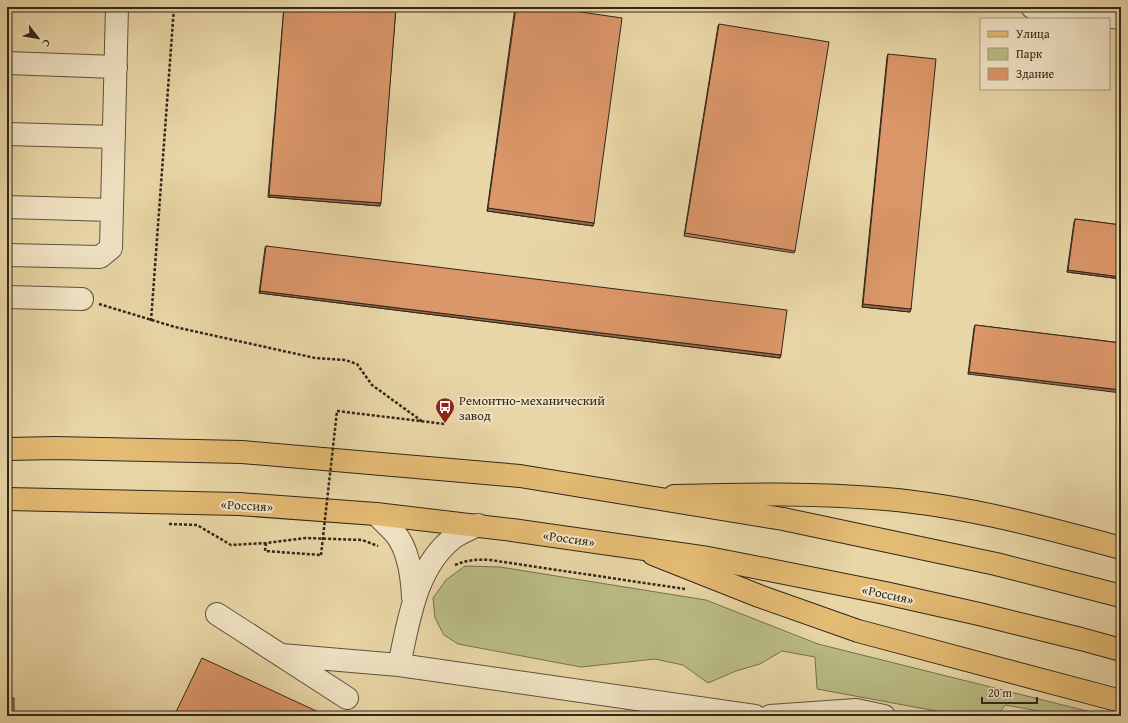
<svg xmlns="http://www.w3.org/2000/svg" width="1128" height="723" viewBox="0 0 1128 723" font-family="'Gentium Book Plus',serif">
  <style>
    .green { fill: #babd84; stroke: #757250 }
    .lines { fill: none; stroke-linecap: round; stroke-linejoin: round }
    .minor-casing { stroke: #5e533e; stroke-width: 24 }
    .major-casing { stroke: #30271b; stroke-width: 24 }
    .highway-casing { stroke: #30271b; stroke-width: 24 }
    .path { stroke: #30271b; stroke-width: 2.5; stroke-dasharray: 3 2; stroke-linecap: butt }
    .minor { stroke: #f1e4c5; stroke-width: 22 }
    .major { stroke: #e4bb73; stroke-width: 22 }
    .highway { stroke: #e4bb73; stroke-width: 22 }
    .path-bridge { stroke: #30271b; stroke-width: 2.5; stroke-dasharray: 3 2; stroke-linecap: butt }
    .wall { fill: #bc815a; stroke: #30271b }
    .shaded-wall { fill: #99694a; stroke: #30271b }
    .building { fill: #db9669; stroke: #30271b }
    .labels { text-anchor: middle; stroke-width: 4; stroke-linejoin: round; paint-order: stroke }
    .poi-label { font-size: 13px; fill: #30271b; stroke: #f1e4c5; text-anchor: start }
    .street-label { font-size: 13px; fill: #30271b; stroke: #f1e4c5 }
  </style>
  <rect width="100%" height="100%" fill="#e9d6a6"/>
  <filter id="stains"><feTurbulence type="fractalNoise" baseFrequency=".005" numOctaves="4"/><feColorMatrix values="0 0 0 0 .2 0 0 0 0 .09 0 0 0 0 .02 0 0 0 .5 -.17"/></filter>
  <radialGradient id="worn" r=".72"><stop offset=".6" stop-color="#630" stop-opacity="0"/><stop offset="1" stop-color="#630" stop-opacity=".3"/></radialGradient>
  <path class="green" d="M 465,566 L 500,567 L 706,600 L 818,644 L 1103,715 L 1103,716 L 1066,716 L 1005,705 L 997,716 L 963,716 L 817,689 L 815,657 L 782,651 L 760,664 L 736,671 L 708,683 L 683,665 L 655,659 L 581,667 L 458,644 L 444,635 L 435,618 L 433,598 L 446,580 Z"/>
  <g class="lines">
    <g class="minor-casing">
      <path id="minor" d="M 1032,7 L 1121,18
        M 7,63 L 116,67
        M 7,134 L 114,137
        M 7,207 L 112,210
        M 7,255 L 100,257 L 111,248 L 117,7
        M 7,297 L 82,299
        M 376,514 C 382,520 388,526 394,532 C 409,549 412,576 413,597
        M 217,614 L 347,698
        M 281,655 L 399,665 L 755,716
        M 399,665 C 409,621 415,568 453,538 C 460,533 470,529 478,525
        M 770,716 L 856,710 L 884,716"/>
    </g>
    <g class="major-casing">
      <path id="major" d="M 674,496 C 745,494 816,493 886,499 C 966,506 1044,527 1121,548
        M 653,554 L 759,596 L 858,631 L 1121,701"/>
    </g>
    <g class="highway-casing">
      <path id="highway" d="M 7,449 L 55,448 L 242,452 L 520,476 L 783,519 L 996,564 L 1121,596
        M 7,499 L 239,504 L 376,514 L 512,530 L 708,558 L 749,566 L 885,593 L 979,614 L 1081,639 L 1121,650"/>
    </g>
    <path class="path" d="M 99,304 L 175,327 L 315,358 L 345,360 L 357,364 L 372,385 L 423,422
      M 151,321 L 174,7
      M 337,411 L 445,424
      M 169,524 L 197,525 L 231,545 L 266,543 L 306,538 L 362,540 L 378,546
      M 266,543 L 265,551 L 321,555
      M 455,565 C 467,560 477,559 490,560 L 685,589"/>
    <use href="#minor" class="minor"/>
    <use href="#major" class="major"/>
    <use href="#highway" class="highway"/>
    <path class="path-bridge" d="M 321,555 L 337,411"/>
  </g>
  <path class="wall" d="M 284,7 L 396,7 L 380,206 L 268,197 Z
    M 515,7 L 546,7 L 594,223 L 593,226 L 487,211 Z
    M 719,24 L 795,251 L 794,253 L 684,236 L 718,26 Z
    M 888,54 L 911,309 L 910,312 L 862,307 L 887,57 Z
    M 1075,219 L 1121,225 L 1121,279 L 1067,272 L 1074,222 Z
    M 266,246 L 781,355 L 780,358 L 259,293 L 265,248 Z
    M 975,325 L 1121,343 L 968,374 L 974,328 Z"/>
  <path class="shaded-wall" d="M 269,195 L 381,203 L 380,206 L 268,197 Z
    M 488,208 L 594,223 L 593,226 L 487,211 Z
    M 1068,270 L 1121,277 L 1121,279 L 1067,272 Z
    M 260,291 L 781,355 L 780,358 L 259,293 Z
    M 863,304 L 911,309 L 910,312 L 862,307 Z
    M 969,372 L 1121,390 L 1121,393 L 968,374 Z"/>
  <path class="building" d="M 284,7 L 396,7 L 381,203 L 269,195 Z
    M 516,7 L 546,7 L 622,18 L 594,223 L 488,208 Z
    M 719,24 L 829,42 L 795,251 L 685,233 Z
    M 888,54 L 936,59 L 911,309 L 863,304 Z
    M 1075,219 L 1121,225 L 1121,277 L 1068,270 Z
    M 266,246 L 787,310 L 781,355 L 260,291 Z
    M 975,325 L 1121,343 L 1121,390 L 969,372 Z
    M 202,658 L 327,716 L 174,716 Z
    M 7,698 L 14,698 L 14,716 L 7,716 Z"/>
  <defs>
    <g id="bus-pin" transform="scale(1)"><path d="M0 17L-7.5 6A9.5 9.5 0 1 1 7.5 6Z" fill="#8f2418" stroke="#f1e4c5"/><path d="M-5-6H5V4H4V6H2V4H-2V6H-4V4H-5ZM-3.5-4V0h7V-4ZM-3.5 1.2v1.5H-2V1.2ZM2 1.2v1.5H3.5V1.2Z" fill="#fff"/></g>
  </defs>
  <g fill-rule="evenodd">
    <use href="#bus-pin" x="445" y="407"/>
  </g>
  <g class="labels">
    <g class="poi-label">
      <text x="459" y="405">Ремонтно-механический<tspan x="459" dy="15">завод</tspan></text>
    </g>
    <g class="street-label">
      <text transform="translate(247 505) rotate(3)" y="5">«Россия»</text>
      <text transform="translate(569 538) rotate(8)" y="5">«Россия»</text>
      <text transform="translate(888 594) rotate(12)" y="5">«Россия»</text>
    </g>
  </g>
  <rect width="1128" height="723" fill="none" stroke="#e9d6a6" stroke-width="24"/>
  <rect x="8" y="8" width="1112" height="707" fill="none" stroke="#30271b" stroke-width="2"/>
  <rect x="12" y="12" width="1104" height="699" fill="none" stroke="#30271b"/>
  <rect x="980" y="18" width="130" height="72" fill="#f1e4c5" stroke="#a49881"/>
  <rect x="988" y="31" width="20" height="6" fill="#e4bb73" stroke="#a49881"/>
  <text x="1016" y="38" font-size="12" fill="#30271b">Улица</text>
  <rect x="988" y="48" width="20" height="12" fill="#babd84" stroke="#a49881"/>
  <text x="1016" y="58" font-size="12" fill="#30271b">Парк</text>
  <rect x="988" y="68" width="20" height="12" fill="#db9669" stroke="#a49881"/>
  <text x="1016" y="78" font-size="12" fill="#30271b">Здание</text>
  <g transform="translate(38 38) rotate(121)" stroke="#f1e4c5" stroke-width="3" paint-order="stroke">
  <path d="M0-3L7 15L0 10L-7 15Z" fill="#30271b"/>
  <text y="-6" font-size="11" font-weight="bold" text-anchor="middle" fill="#30271b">С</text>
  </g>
  <path d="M982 697v6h55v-6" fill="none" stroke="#30271b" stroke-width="2"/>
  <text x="988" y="697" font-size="12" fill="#30271b" stroke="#f1e4c5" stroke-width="3" paint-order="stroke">20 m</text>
  <rect width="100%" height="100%" filter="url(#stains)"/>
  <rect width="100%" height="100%" fill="url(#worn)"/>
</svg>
